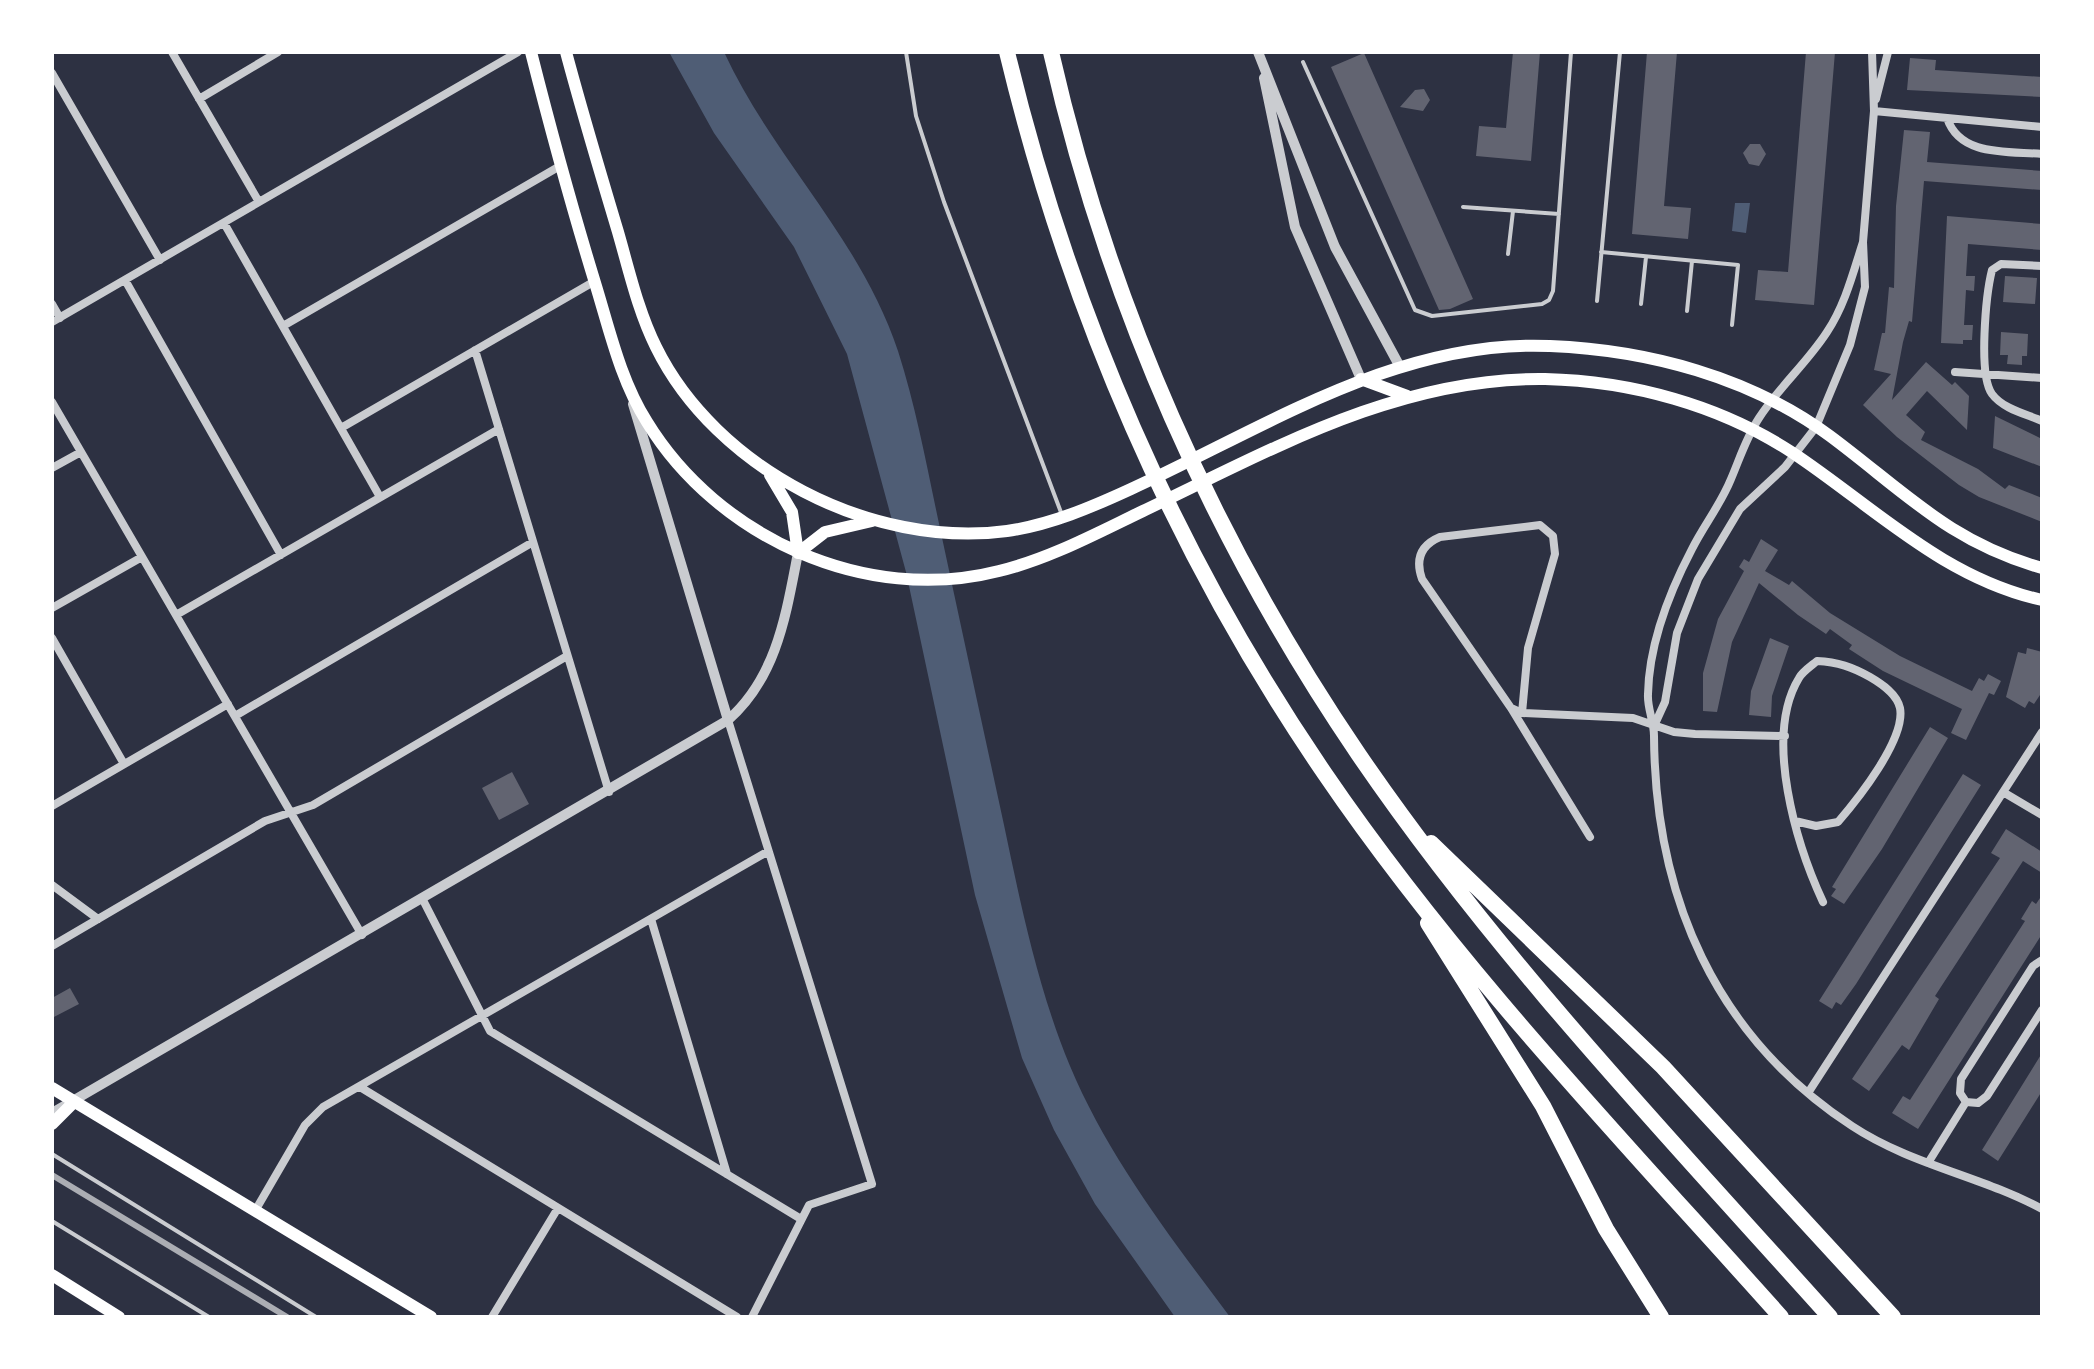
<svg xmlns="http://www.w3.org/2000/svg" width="2094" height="1369" viewBox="0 0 2094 1369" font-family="Jost,sans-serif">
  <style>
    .water { fill: #4f5d75 }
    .building { fill: #626471 }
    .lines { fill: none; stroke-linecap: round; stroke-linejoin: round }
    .service { stroke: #caccd0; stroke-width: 4 }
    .minor { stroke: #caccd0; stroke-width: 8 }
    .tertiary { stroke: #caccd0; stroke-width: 10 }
    .secondary { stroke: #fff; stroke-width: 12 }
    .primary { stroke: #fff; stroke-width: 12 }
    .motorway { stroke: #fff; stroke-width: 16 }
    .rail { stroke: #abadb3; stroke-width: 6 }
  </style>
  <rect width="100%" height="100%" fill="#2d3142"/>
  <path class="water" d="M 669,52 L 724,52 C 773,158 860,237 898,351 C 917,410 928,473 941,533 C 962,631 983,728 1004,825 C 1021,906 1038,989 1070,1066 C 1108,1157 1171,1238 1230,1317 L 1175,1317 L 1095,1204 L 1054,1130 L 1022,1058 L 975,895 L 906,572 L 847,354 L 794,247 L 714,133 Z
    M 1735,203 L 1750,203 L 1746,233 L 1732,231 Z"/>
  <path class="building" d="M 1513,52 L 1540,52 L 1531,161 L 1476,156 L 1479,126 L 1506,128 Z
    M 1647,52 L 1677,52 L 1664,206 L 1691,208 L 1688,239 L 1632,234 Z
    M 1806,52 L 1835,52 L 1814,305 L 1755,300 L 1758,270 L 1788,272 Z
    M 1364,53 L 1473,299 L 1450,309 L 1439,310 L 1331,67 Z
    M 1910,58 L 1936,60 L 1935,70 L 2042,77 L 2042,97 L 1907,90 Z
    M 1424,89 L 1430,100 L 1423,111 L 1400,107 L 1415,90 Z
    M 1904,130 L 1930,132 L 1927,162 L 2042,171 L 2042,190 L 1924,181 L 1912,322 L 1909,321 L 1903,342 L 1892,400 L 1926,362 L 1952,385 L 1955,382 L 1969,396 L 1967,430 L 1927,391 L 1906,415 L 1925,432 L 1921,440 L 1978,469 L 2005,489 L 2009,485 L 2042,498 L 2042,522 L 1979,497 L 1959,485 L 1897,437 L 1863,405 L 1891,374 L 1874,370 L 1882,333 L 1885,333 L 1889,287 L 1894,288 L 1896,206 Z
    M 1750,144 L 1760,144 L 1766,154 L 1759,166 L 1749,164 L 1743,153 Z
    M 1947,216 L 2042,224 L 2042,250 L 1968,244 L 1966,276 L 1975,276 L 1974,291 L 1966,290 L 1964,325 L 1973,325 L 1972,340 L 1963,340 L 1963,344 L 1941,343 Z
    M 2005,276 L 2037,278 L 2035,304 L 2003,302 Z
    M 2001,332 L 2028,334 L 2027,356 L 2022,356 L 2022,365 L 2007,364 L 2008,355 L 2000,355 Z
    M 1995,416 L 2042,439 L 2042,467 L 1993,448 Z
    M 1761,539 L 1778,550 L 1765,571 L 1789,585 L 1792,581 L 1830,613 L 1900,656 L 1972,691 L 1979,678 L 1984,681 L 1988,674 L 2001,681 L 1994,695 L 1989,693 L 1966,740 L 1951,733 L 1962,709 L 1883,671 L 1849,649 L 1852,645 L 1830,629 L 1826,634 L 1798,615 L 1759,583 L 1732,642 L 1717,712 L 1703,711 L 1703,673 L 1718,619 L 1744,571 L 1739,567 L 1744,559 L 1749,562 Z
    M 1770,638 L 1789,646 L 1772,696 L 1771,717 L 1749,715 L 1751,691 Z
    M 2027,648 L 2042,652 L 2042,692 L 2034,704 L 2029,701 L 2025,708 L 2006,697 L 2018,652 L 2026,654 Z
    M 1930,727 L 1948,738 L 1882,849 L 1844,904 L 1831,896 L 1836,889 L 1832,887 Z
    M 512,772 L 529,804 L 499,820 L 482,788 Z
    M 1963,774 L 1981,785 L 1856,984 L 1841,1005 L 1836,1002 L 1832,1009 L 1819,1001 Z
    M 2006,829 L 2042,852 L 2042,873 L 2023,861 L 1935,996 L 1939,999 L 1909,1050 L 1902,1045 L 1869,1091 L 1852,1079 L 2000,858 L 1991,853 Z
    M 2042,895 L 2042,934 L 1918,1129 L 1892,1113 L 1903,1096 L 1910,1100 L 2025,921 L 2021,919 L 2032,901 L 2036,904 Z
    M 70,988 L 79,1004 L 52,1018 L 52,998 Z
    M 2042,1053 L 2042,1091 L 1998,1161 L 1982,1150 Z"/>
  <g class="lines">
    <path class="service" d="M 906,52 L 916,116 L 944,202 L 1062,515
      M 1303,62 L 1415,310 L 1432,316 L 1542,304 L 1549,300 L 1553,291 L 1571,52
      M 1463,207 L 1559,214
      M 1601,252 L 1738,265 L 1732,325
      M 1508,254 L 1513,211
      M 1597,301 L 1620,52
      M 1641,304 L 1646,257
      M 1687,311 L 1692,261
      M 52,1154 L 316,1317
      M 52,1221 L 209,1317"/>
    <path class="minor" d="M 172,52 L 259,202
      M 52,73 L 160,260
      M 199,99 L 278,52
      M 1876,99 L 1888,52
      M 1874,111 L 2042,127
      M 1947,118 C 1960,157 2008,151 2042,154
      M 224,223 L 380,497
      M 1863,242 C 1853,273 1845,305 1827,332 C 1807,363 1779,387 1759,418 C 1746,438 1740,458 1731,479 C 1721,504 1704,525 1692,549 C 1670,591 1649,645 1648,694 C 1647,708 1654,721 1654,736 C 1655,897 1715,1036 1852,1126 C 1911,1165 1981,1176 2042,1209
      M 2042,266 L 2001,264 L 1992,270 C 1986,294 1978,375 1992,394 C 2003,409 2026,414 2042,421
      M 125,280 L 281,555
      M 52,304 L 60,318
      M 52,322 L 518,52
      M 283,326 L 560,166
      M 475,350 L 609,792
      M 1955,372 L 2042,378
      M 52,402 L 362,935
      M 341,428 L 595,281
      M 52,468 L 81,452
      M 52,608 L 142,557
      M 176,615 L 499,429
      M 52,638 L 124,764
      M 1511,708 L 1590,837
      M 1522,713 L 1528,648 L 1555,554 L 1553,536 L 1540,525 L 1440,537 C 1421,545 1415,559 1422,579 L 1511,708 L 1522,713 L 1633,718 L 1674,732 L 1695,734 L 1785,736
      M 235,716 L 533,542
      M 728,720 L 872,1184 L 809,1205 L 752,1317
      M 1654,726 L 1665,702 L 1677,633 L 1698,579 L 1740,509 L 1785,467 L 1816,427 L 1850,345 L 1865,287 L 1863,242 L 1874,111 L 1872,52
      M 2003,792 L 2042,815
      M 52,806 L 228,704
      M 1795,821 L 1816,826 L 1838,822 C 1857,800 1906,739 1900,708 C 1897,694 1882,684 1870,677 C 1852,667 1838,662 1817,661 C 1811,666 1802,672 1799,678 C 1763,737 1797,846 1823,902
      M 52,885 L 98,919
      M 423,900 L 490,1031 L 801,1219
      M 651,919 L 727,1174
      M 52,946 L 265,821 L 313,805 L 567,656
      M 360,1087 L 737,1317
      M 1808,1093 L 2042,732
      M 1966,1102 L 1960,1093 L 1961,1079 L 2033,966 L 2042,960
      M 1966,1102 L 1978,1103 L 1987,1096 L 2042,1010
      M 1928,1163 L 1966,1102
      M 255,1211 L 305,1125 L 323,1107 L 767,852
      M 492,1317 L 558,1208"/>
    <path class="tertiary" d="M 1258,52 L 1335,247 L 1399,365
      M 1264,78 L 1295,227 L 1361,379
      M 633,404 L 728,720
      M 52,1113 L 728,720 C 777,677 786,614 798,553"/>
    <path class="secondary" d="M 531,52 C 551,131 572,208 596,286 C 610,332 621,381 647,422 C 718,538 866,605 999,571 C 1049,559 1097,533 1143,511 C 1271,450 1398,377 1545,379 C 1631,381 1720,405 1793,453 C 1874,507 1943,578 2042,600
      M 566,52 C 582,112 600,172 618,232 C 629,270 638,311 656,347 C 716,469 872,549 1007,531 C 1050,525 1092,507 1131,489 C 1265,428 1397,339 1550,346 C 1648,350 1750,377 1830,436 C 1904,491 1949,542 2042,568
      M 1361,379 L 1407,396
      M 770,475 L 792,512 L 798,553
      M 798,553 L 825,532 L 872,521"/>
    <path class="primary" d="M 52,1088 L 431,1317
      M 52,1124 L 74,1102
      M 52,1275 L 119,1317"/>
    <path class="motorway" d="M 1007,52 C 1069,310 1175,555 1325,774 C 1458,969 1624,1141 1781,1317
      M 1051,52 C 1108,303 1214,542 1359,755 C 1497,957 1667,1135 1830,1317
      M 1431,843 L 1663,1067 L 1893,1317
      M 1428,923 L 1543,1106 L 1606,1229 L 1661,1317"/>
    <path class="rail" d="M 52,1175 L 287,1317"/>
  </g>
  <rect width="2094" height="1369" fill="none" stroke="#ffffff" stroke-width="108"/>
</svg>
